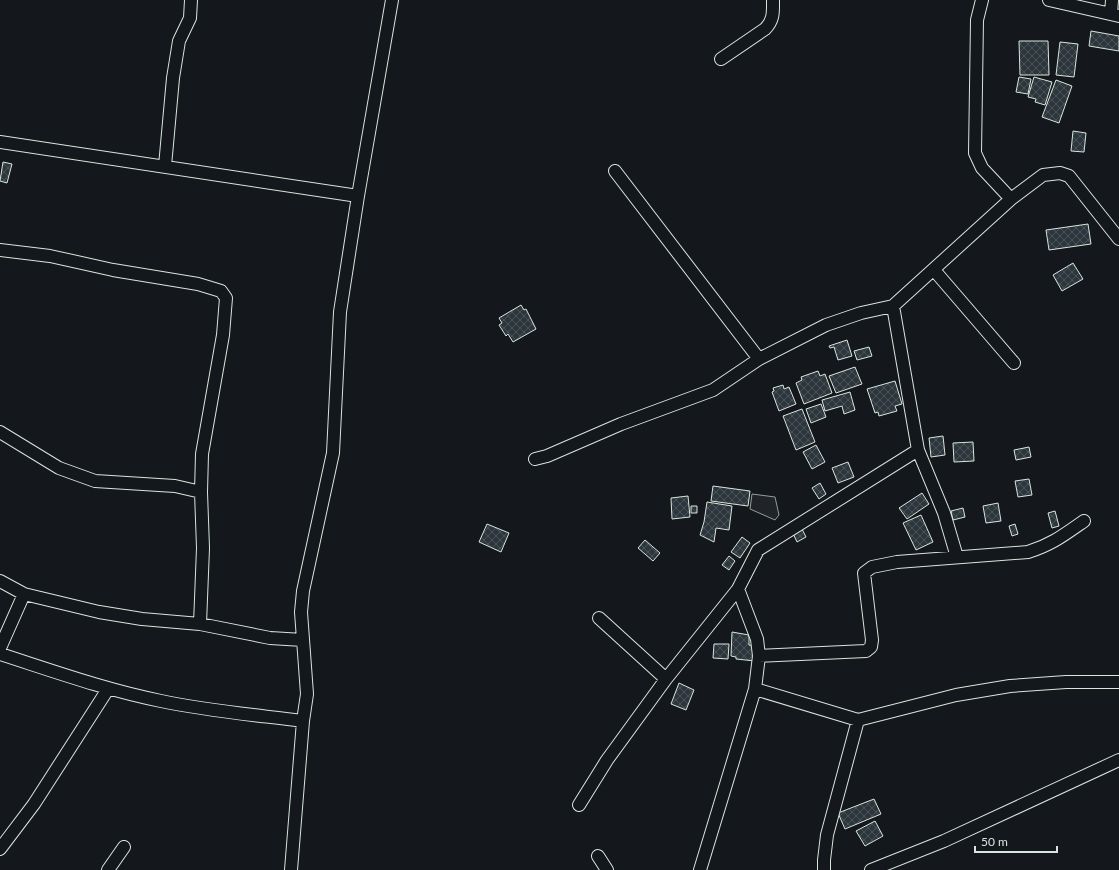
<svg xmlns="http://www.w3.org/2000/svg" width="1119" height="870" viewBox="0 0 1119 870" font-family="Lato,sans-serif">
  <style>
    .green { fill: #202428; stroke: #939e99 }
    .building { fill: url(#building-cross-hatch); stroke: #d8e6dc }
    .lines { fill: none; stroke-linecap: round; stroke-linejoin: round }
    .minor-casing { stroke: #d8e6dc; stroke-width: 14 }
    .minor { stroke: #14181c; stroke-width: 12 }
  </style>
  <defs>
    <pattern id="building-cross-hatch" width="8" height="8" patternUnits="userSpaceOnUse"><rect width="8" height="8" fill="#2c363c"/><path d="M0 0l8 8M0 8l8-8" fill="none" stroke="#4a5358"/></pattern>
  </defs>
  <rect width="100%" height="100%" fill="#14181c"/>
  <path class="green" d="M 752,494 L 775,497 L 779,515 L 775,520 L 750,509 Z"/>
  <path class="building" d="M 1091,31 L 1119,36 L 1119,51 L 1089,46 Z
    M 1019,41 L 1048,41 L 1049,75 L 1020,75 Z
    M 1060,42 L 1078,44 L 1074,77 L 1056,75 Z
    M 1019,77 L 1031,79 L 1028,94 L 1016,92 Z
    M 1034,77 L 1052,82 L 1045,105 L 1035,102 L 1036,99 L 1028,97 Z
    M 1056,80 L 1072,86 L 1059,123 L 1042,117 Z
    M 1073,131 L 1086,133 L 1084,152 L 1071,151 Z
    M 3,162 L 12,164 L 7,183 L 0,181 Z
    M 1088,224 L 1091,244 L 1049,250 L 1046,230 Z
    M 1073,263 L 1083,279 L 1062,291 L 1053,275 Z
    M 521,305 L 524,310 L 526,309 L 536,329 L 513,342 L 508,334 L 506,336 L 499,325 L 502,323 L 499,318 Z
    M 847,340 L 852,356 L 838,360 L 834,347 L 830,348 L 829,346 Z
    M 869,347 L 872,356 L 857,360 L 854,351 Z
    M 855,367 L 862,384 L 836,393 L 829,376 Z
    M 818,371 L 820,376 L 825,374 L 832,393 L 804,404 L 796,383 L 802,380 L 801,377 Z
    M 895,381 L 902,404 L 895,406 L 897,411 L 879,416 L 878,412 L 875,413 L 867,389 Z
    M 783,385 L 784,389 L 789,387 L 796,404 L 779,411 L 772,392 L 774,391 L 773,388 Z
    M 850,392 L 855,410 L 844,414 L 842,406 L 825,411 L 822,400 Z
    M 821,404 L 826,417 L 811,423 L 806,409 Z
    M 802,409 L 815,442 L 796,450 L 783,416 Z
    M 943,436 L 945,455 L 931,457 L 929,438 Z
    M 973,442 L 974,461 L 954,462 L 953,443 Z
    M 816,445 L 825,462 L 812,469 L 803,452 Z
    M 1029,447 L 1031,457 L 1016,460 L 1014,450 Z
    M 848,462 L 854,477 L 838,483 L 832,468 Z
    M 1029,479 L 1032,495 L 1018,497 L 1015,481 Z
    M 820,483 L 826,494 L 819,499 L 812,488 Z
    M 713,486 L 750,491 L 748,506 L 711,501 Z
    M 922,493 L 929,504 L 907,519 L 899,508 Z
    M 688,496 L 690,517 L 672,519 L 671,498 Z
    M 707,502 L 732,506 L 729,530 L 716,528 L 714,542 L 700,535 L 704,522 Z
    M 998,503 L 1001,521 L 986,523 L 983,506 Z
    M 691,506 L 697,506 L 697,513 L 691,513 Z
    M 963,508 L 965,517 L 953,520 L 951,511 Z
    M 1055,511 L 1059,526 L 1052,528 L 1048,513 Z
    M 921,515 L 933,542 L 916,550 L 903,523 Z
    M 487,524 L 509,533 L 501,552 L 479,542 Z
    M 1015,524 L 1018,534 L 1012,536 L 1009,526 Z
    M 800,525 L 806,537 L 797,542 L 791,529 Z
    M 742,537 L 750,543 L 740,558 L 731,552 Z
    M 645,540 L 660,553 L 653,561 L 638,548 Z
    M 729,556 L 735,561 L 729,570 L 722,565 Z
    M 732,632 L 749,635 L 749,645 L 756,646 L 755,661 L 736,659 L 736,657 L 731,656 Z
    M 714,644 L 729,644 L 728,659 L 713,658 Z
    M 679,683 L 694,690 L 686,710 L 671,704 Z
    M 874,799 L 881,814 L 845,829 L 838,813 Z
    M 875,821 L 883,836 L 865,846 L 856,831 Z"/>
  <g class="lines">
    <g class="minor-casing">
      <path id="minor" d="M 982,0 L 977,20 L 975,153 L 982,168 L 1011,199
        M 1049,0 L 1119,16
        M 1111,14 L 1112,0
        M 721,59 L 765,29 C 774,20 773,12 773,0
        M 0,142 L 358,196
        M 165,166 L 173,78 L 179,41 L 190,18 L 191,0
        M 615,171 L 759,359
        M 0,250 L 50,256 L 113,270 L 198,284 L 221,291 L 226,298 L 223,335 L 202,454 L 201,492 L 203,548 L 200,624
        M 934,270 L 1014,363
        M 893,306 L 918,450 L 944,513 L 957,557
        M 0,432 L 59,468 L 95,481 L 175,486 L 201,492
        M 535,459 L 547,456 L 621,424 L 713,390 L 759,359 L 826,325 L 861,313 L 893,306 L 1011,199 L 1043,175 L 1060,173 L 1069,176 L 1119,239
        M 0,581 L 24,594 L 99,612 L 142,619 L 200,624 L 270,638 L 303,640
        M 599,618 L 666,679
        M 0,648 L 24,594
        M 0,654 C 53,671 106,690 161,701 C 208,711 256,715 303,721
        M 759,656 L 866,651 L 871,647 L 872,640 L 864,573 L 872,567 L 897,562 L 1028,552 C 1051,545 1064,535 1084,521
        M 755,689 L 858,720 L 956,695 L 1010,686 L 1066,682 L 1119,682
        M 579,805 L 607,760 L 666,679 L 738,589 L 758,550 L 918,450
        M 0,849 L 34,804 L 108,689
        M 598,856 L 607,870
        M 108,870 L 124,847
        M 291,870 L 303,721 L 307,694 L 301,612 L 303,591 L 333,453 L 340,312 L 358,196 L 392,0
        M 700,870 L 755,689 L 759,656 L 757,639 L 738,589
        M 824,870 L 824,860 L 827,835 L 858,720
        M 871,870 L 944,841 L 1119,760"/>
    </g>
    <use href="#minor" class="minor"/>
  </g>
  <path d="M975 846v6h82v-6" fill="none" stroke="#d8e6dc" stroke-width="2"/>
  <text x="981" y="846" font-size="12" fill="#d8e6dc" stroke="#14181c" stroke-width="3" paint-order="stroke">50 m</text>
</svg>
